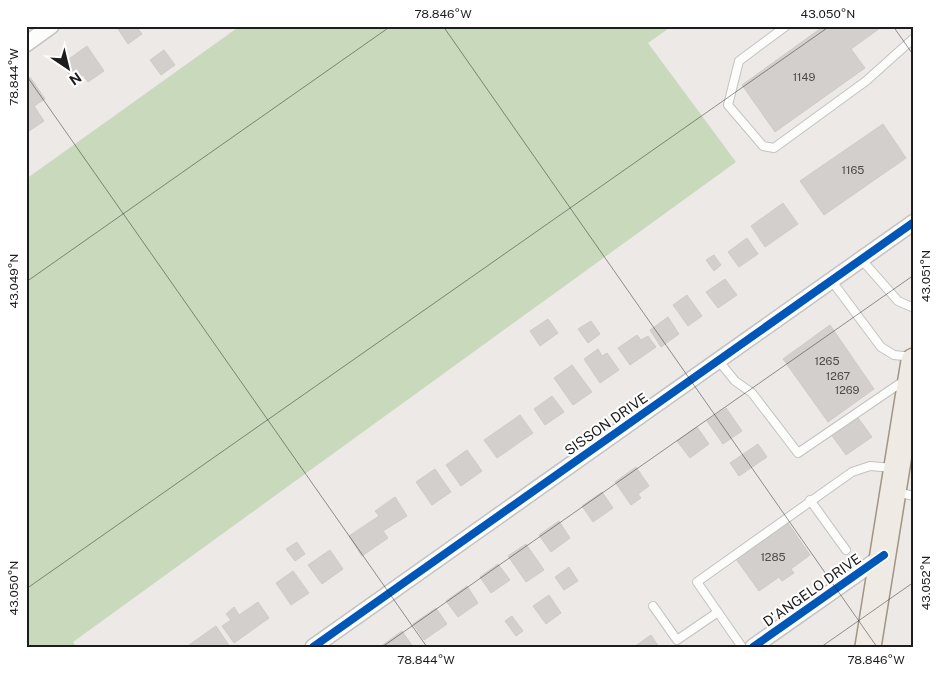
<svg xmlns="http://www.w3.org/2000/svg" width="940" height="673" viewBox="0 0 940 673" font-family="'Public Sans',sans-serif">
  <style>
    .forest { fill: #c9d9bc }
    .building { fill: #d3cfcd; stroke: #cfcbc7 }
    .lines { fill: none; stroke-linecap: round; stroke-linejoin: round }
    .service-casing { stroke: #c4c3c2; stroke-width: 10 }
    .minor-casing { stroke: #c4c3c2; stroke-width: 18 }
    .primary-casing { stroke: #a19584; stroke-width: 28 }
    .service { stroke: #fcfcfb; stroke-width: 8 }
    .minor { stroke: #fcfcfb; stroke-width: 15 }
    .primary { stroke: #f0eae4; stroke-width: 25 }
    .cycleway-casing { stroke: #fff; stroke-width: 11 }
    .cycleway { stroke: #0057b8; stroke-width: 8 }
    .ticks { fill: none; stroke: #1d1d1d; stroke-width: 1; stroke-opacity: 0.45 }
    .labels { text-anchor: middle; stroke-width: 4; stroke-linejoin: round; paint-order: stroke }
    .number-label { font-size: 11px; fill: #4a4a49 }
    .street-label { font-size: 14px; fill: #1d1d1d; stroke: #fff }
    .neatline { fill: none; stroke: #1d1d1d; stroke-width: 2 }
    .ticks-label { font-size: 12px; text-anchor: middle; fill: #1d1d1d }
  </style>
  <rect width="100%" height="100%" fill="#ece9e6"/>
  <path class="forest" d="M 240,26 L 672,26 L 648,43 L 736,162 L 73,642 L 76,647 L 26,647 L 26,179 Z"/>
  <path class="building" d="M 116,26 L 136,26 L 142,34 L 128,44 Z
    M 824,26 L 883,26 L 851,49 L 865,68 L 775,132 L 742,85 Z
    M 87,46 L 104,71 L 88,82 L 83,75 L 74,81 L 62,64 Z
    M 164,50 L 175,65 L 161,75 L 150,60 Z
    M 30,77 L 45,99 L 34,106 L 44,121 L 26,133 L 26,80 Z
    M 883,124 L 906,158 L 824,215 L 800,181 Z
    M 783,203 L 798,224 L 765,247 L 751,226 Z
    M 747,238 L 758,254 L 739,267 L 728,252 Z
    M 714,255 L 721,265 L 714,271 L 706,260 Z
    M 725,279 L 737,295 L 718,308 L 706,292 Z
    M 687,295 L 702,316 L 688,326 L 673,305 Z
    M 668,317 L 679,334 L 661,347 L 650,330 Z
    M 548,319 L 558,333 L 540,346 L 530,331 Z
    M 591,321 L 600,334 L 588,343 L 578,329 Z
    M 830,325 L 874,389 L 828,422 L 783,359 Z
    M 637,335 L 641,340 L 648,336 L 656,347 L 630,365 L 618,348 Z
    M 598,349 L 602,356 L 607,353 L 619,370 L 600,383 L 584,359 Z
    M 572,365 L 592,392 L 573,405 L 554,378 Z
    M 552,396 L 564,412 L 545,425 L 534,409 Z
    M 726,408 L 742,431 L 723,444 L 707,421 Z
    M 520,415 L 533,433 L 497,458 L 484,440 Z
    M 856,415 L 872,437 L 846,455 L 830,433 Z
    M 697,427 L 709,444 L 690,458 L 677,441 Z
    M 758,444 L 767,457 L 739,476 L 730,463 Z
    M 467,450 L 482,471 L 461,486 L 446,465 Z
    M 636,467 L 649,486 L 638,494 L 641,498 L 631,505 L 615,482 Z
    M 435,469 L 451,492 L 432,505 L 416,482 Z
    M 602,492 L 613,508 L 593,522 L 582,506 Z
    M 395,497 L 407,516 L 383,531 L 388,538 L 362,556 L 349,536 L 379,516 L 375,511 Z
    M 559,521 L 570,538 L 551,552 L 539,535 Z
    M 788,523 L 810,555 L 791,569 L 794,573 L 782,581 L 779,577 L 759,591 L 736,559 Z
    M 297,542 L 305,554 L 295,561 L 286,549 Z
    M 526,544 L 544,570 L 526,582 L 508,556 Z
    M 330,550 L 343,569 L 322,584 L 308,565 Z
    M 498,564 L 510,580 L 491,593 L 480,577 Z
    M 569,567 L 578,581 L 564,590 L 555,577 Z
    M 293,571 L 309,593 L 291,605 L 276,583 Z
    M 467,586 L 478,603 L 458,617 L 446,601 Z
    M 549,595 L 561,613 L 546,624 L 533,606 Z
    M 258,602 L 269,618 L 234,643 L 222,626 L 231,620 L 226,614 L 234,607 L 239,615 Z
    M 436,608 L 447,624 L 424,640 L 413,624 Z
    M 512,616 L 523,631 L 516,636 L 505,621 Z
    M 216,626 L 230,647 L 190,647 L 189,645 Z
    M 402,631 L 413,647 L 380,647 Z
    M 651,635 L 659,647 L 634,647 Z"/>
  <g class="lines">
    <g class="service-casing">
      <path id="service" d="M 786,26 L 739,61 L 728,105 L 763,146 L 774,148 L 866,81 L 914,38
        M 861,259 L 898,301 L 914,308
        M 831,280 L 881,347 L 894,355 L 913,357
        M 718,360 L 735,381 L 752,393 L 798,453 L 905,380
        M 896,492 L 914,496
        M 810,500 L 846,550
        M 653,606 L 677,640 L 718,612
        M 742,647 L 697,582 L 852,472 L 870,466 L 893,468"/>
    </g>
    <g class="minor-casing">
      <path id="minor" d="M 26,44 L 51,26
        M 313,647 L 914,222
        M 753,647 L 884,555"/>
    </g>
    <g class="primary-casing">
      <path id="primary" d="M 868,647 L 914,361"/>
    </g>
    <use href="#service" class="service"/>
    <use href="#minor" class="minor"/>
    <use href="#primary" class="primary"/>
    <g class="cycleway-casing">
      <path id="cycleway" d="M 313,647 L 914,222
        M 753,647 L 884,555"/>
    </g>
    <use href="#cycleway" class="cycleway"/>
  </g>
  <path class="ticks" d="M 443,26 L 877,647M 893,26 L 914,56M 26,75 L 427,647M 26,282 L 391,26M 26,589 L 830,26M 382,647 L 914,275M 821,647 L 914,582"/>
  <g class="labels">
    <g class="number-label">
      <text x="804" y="81">1149</text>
      <text x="853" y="174">1165</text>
      <text x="827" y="365">1265</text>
      <text x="838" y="380">1267</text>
      <text x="847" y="394">1269</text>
      <text x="773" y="561">1285</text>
    </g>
    <g class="street-label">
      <text transform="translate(606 424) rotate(-35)" y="5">SISSON DRIVE</text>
      <text transform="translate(812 590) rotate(-35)" y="5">D'ANGELO DRIVE</text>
    </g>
  </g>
  <rect width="940" height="673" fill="none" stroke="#ffffff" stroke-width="55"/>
  <g transform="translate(68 68) rotate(145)" stroke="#ffffff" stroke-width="4" paint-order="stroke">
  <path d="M0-4L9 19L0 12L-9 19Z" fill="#1d1d1d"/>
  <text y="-8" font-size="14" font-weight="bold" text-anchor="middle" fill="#1d1d1d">N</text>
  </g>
  <rect x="28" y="28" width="884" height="618" class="neatline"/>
  <g class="ticks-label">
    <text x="443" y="18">78.846°W</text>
    <text x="828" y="18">43.050°N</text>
    <text transform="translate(14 77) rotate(-90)" y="4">78.844°W</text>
    <text transform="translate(926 276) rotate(-90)" y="4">43.051°N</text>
    <text transform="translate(14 281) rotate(-90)" y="4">43.049°N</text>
    <text transform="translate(926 583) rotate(-90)" y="4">43.052°N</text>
    <text transform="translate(14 588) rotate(-90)" y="4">43.050°N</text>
    <text x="426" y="664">78.844°W</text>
    <text x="876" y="664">78.846°W</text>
  </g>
</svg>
